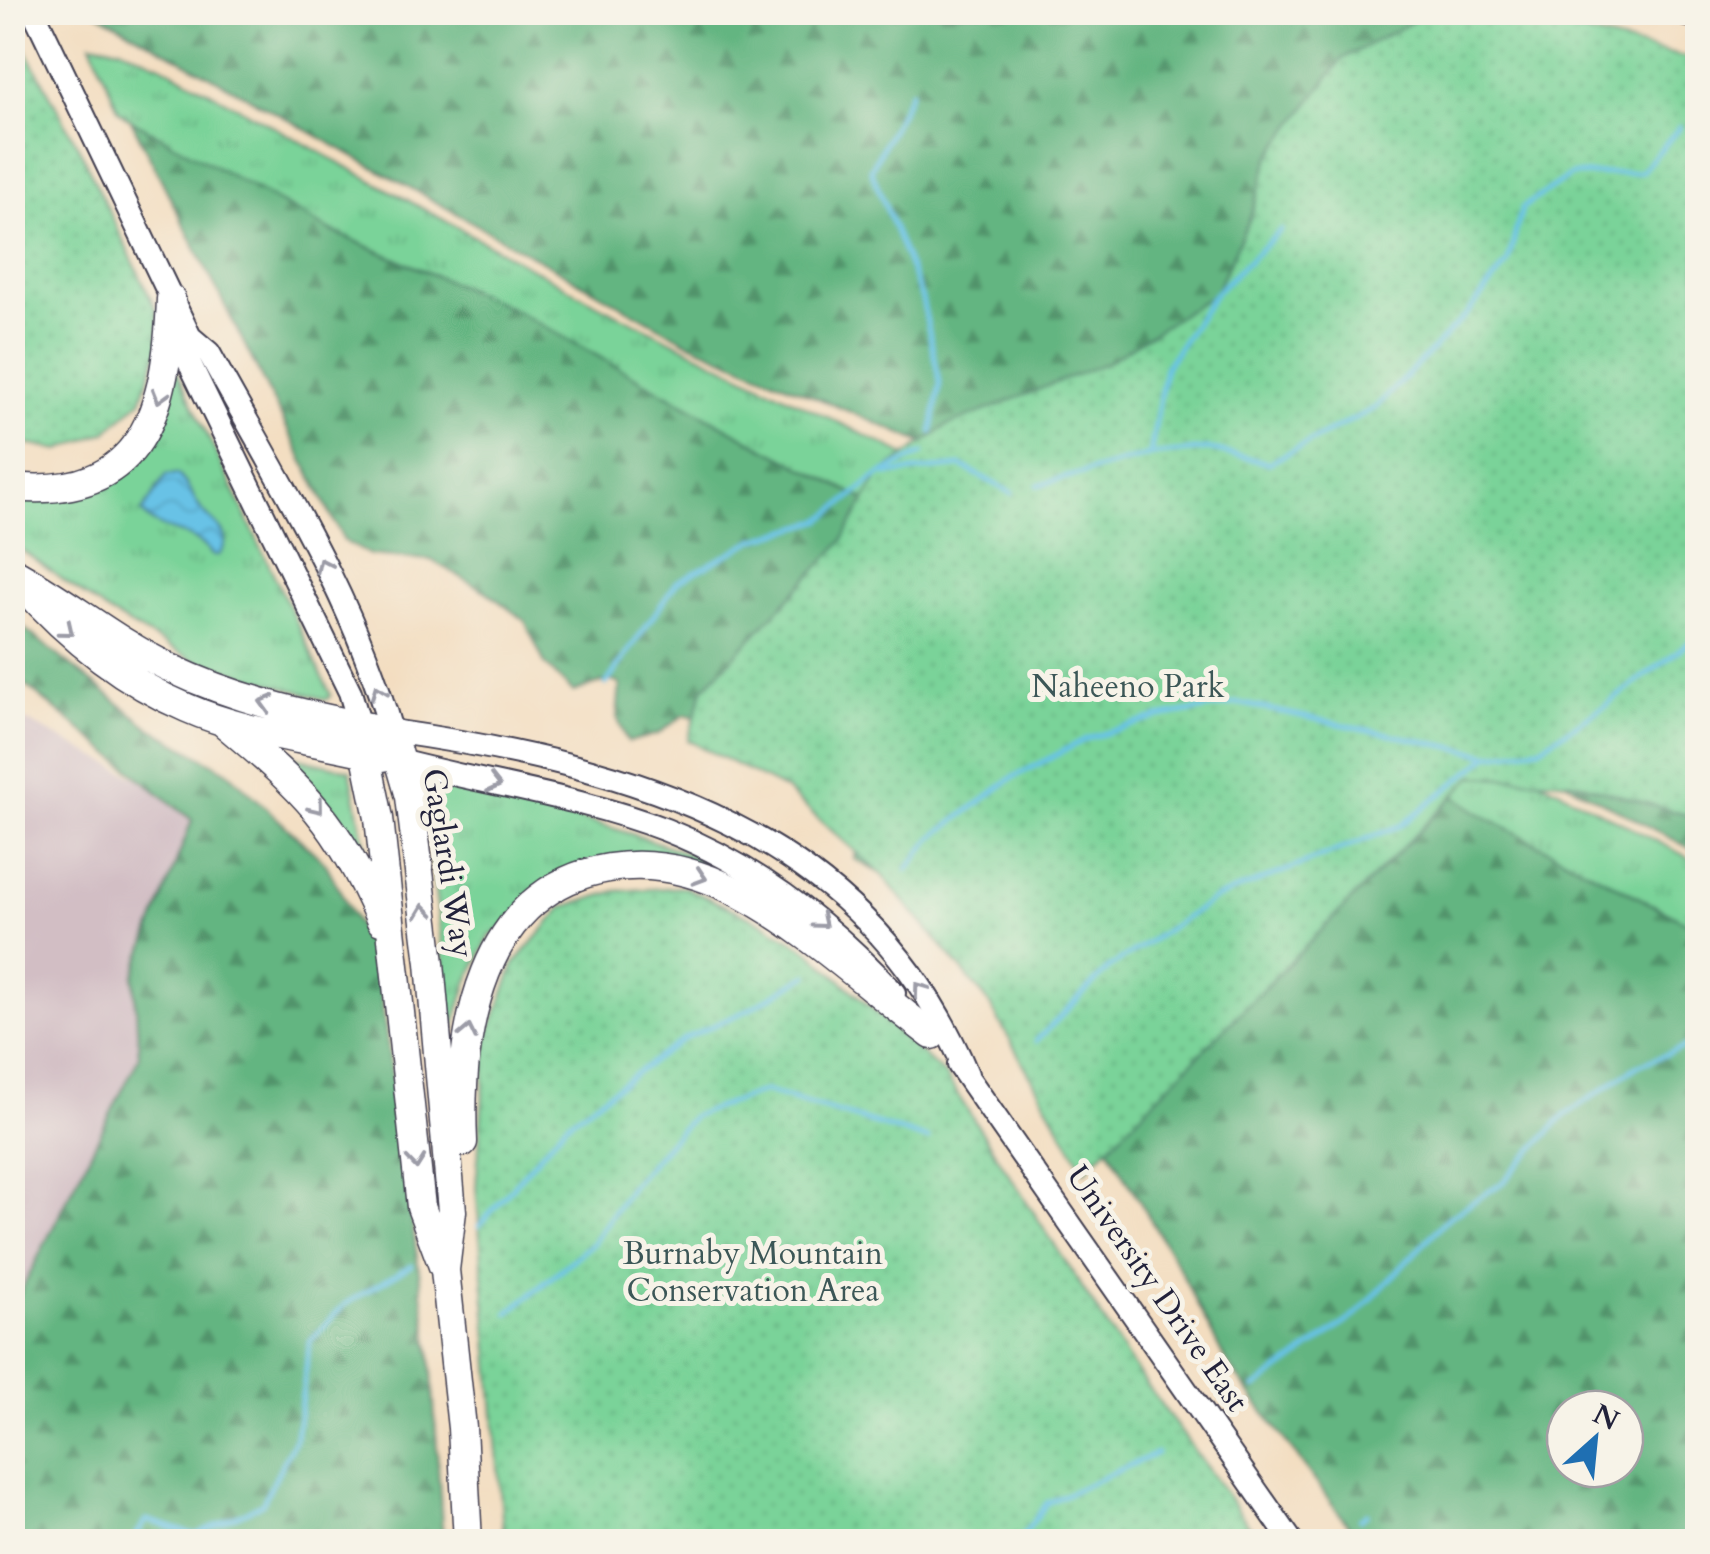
<svg xmlns="http://www.w3.org/2000/svg" width="1710" height="1554" viewBox="0 0 1710 1554" font-family="Cardo,serif">
  <style>
    .industrial { fill: #d2bec4 }
    .grass { fill: url(#grass-tufts); stroke: #4e7a6a; stroke-width: 2.5 }
    .forest { fill: url(#forest-firs); stroke: #426c5e; stroke-width: 2.5; fill-rule: evenodd }
    .park { fill: url(#park-dots); stroke: #4e7a6a; stroke-width: 2.5 }
    .water { fill: url(#water-waves); stroke: #457290; stroke-width: 2.5 }
    .lines { fill: none; stroke-linecap: round; stroke-linejoin: round }
    .stream { stroke: #68c2e6; stroke-width: 5 }
    .minor-casing { stroke: #413e4f; stroke-width: 26 }
    .major-casing { stroke: #413e4f; stroke-width: 31 }
    .minor { stroke: #fff; stroke-width: 22 }
    .major { stroke: #fff; stroke-width: 28 }
    .oneway { stroke: #9c9ca7 }
    .labels { text-anchor: middle; stroke-width: 10; stroke-linejoin: round; paint-order: stroke }
    .park-label { font-size: 32px; fill: #3c5757; stroke: #f7f3e8 }
    .street-label { font-size: 32px; fill: #22223b; stroke: #f7f3e8 }
  </style>
  <defs>
    <pattern id="grass-tufts" width="24" height="20" patternUnits="userSpaceOnUse" patternTransform="scale(2.5)"><rect width="24" height="20" fill="#7ad399"/><path d="M3 7l-1-3M5 7V3M7 7l1-3M15 17l-1-3M17 17v-4M19 17l1-3" fill="none" stroke="#69b585"/></pattern>
    <pattern id="forest-firs" width="22" height="20" patternUnits="userSpaceOnUse" patternTransform="scale(2.5)"><rect width="22" height="20" fill="#63b581"/><path d="M5 1l3.5 6h-7zM16 11l3.5 6h-7z" fill="#51936b"/></pattern>
    <pattern id="park-dots" width="8" height="8" patternUnits="userSpaceOnUse" patternTransform="scale(2.5)"><rect width="8" height="8" fill="#7ad399"/><path d="M2 2h.1M6 6h.1" fill="none" stroke="#69b585" stroke-width="1.8" stroke-linecap="round"/></pattern>
    <pattern id="water-waves" width="16" height="10" patternUnits="userSpaceOnUse" patternTransform="scale(2.5)"><rect width="16" height="10" fill="#68c2e6"/><path d="M0 5q4-4 8 0t8 0" fill="none" stroke="#5aa6c6"/></pattern>
  </defs>
  <rect width="100%" height="100%" fill="#f7f3e8"/>
  <filter id="ink" filterUnits="userSpaceOnUse"><feTurbulence type="fractalNoise" baseFrequency=".01" numOctaves="2"/><feDisplacementMap in="SourceGraphic" scale="20" xChannelSelector="R" yChannelSelector="G"/><feConvolveMatrix kernelMatrix="1 2 1 2 8 2 1 2 1" color-interpolation-filters="sRGB"/></filter>
  <filter id="wash" filterUnits="userSpaceOnUse"><feTurbulence type="fractalNoise" baseFrequency=".0048" numOctaves="4" result="noise"/><feDisplacementMap in="SourceGraphic" scale="40" xChannelSelector="R" yChannelSelector="G"/><feGaussianBlur stdDeviation="2.25" result="paint"/><feColorMatrix in="noise" values="0 0 0 0 0 0 0 0 0 0 0 0 0 0 0 0 0 1.4 0 .05"/><feComposite in="paint" operator="in"/></filter>
  <g filter="url(#wash)">
    <rect width="100%" height="100%" fill="#f3ddc0"/>
    <path class="industrial" d="M 13,714 L 145,782 L 192,820 L 134,976 L 139,1057 L 13,1307 Z"/>
    <path class="grass" d="M 91,43 L 122,48 L 159,64 L 599,305 L 1042,522 L 1697,862 L 1697,928 L 1482,815 L 1354,729 L 1025,582 L 751,441 L 509,307 L 331,231 L 143,130 L 119,111 Z
      M 176,369 L 331,695 L 327,700 L 193,660 L 109,613 L 13,544 L 12,494 L 105,477 Z
      M 286,755 L 350,770 L 367,854 L 362,855 L 335,811 Z
      M 443,786 C 538,808 632,828 722,868 L 720,873 L 633,853 L 490,936 L 468,981 L 452,1034 L 424,799 L 427,788 Z"/>
    <path class="forest" d="M 1482,12 L 1697,67 L 1697,852 L 930,446 L 687,342 L 97,13 Z
      M 131,120 L 331,231 L 509,307 L 751,441 L 1025,582 L 1354,729 L 1482,815 L 1697,928 L 1697,1541 L 1360,1541 L 1225,1360 L 1179,1268 L 1047,1044 L 881,874 L 855,859 L 860,805 L 773,727 L 684,715 L 658,734 L 628,742 L 617,717 L 620,684 L 609,680 L 573,692 L 545,664 L 525,621 L 487,592 L 431,560 L 370,555 L 344,541 ZM 1565,1409 L 1625,1409 L 1625,1469 L 1565,1469 Z
      M 12,619 L 149,727 L 228,772 L 326,864 L 376,960 L 431,1358 L 443,1541 L 13,1541 L 13,1307 L 139,1057 L 134,976 L 192,820 L 13,675 Z"/>
    <path class="park" d="M 1496,12 L 1697,60 L 1697,818 L 1574,782 L 1473,776 L 1085,1171 L 987,1000 L 881,874 L 786,790 L 688,740 L 703,689 L 841,543 L 879,475 L 946,426 L 1106,363 L 1215,293 L 1250,218 L 1269,157 L 1342,59 L 1429,13 Z
      M 12,24 L 81,152 L 158,314 L 159,349 L 141,400 L 106,432 L 60,450 L 13,442 Z
      M 684,887 L 765,924 L 809,951 L 945,1075 L 1131,1363 L 1260,1541 L 504,1541 L 476,1187 L 487,1039 L 515,963 L 563,907 L 616,891 Z"/>
    <path class="water" d="M 177,474 C 189,484 192,496 200,508 C 212,524 236,532 219,555 L 212,555 C 194,527 159,536 142,512 L 166,475 Z"/>
    <g class="lines">
      <path class="stream" d="M 911,91 L 871,170 L 922,299 L 940,383 L 932,432
        M 1150,455 L 1165,368 L 1215,293 L 1281,230
        M 887,474 L 961,466 L 1012,493
        M 1038,485 L 1150,455 L 1208,449 L 1269,463 L 1375,408 L 1468,313 L 1508,262 L 1522,208 L 1571,175 L 1641,172 L 1680,127
        M 606,684 L 677,582 L 754,540 L 822,520 L 879,475 L 923,453
        M 907,870 L 932,838 L 1012,778 L 1086,739 L 1159,717 L 1238,703 L 1490,755 L 1539,748 L 1605,706 L 1698,636
        M 1036,1041 L 1110,967 L 1216,898 L 1402,825 L 1490,755
        M 479,1226 L 567,1123 L 685,1038 L 748,1010 L 808,975
        M 508,1313 L 593,1243 L 633,1183 L 693,1116 L 764,1091 L 928,1139
        M 1255,1388 L 1356,1315 L 1449,1217 L 1502,1183 L 1565,1115 L 1639,1065 L 1698,1042
        M 1360,1519 L 1367,1514
        M 131,1542 L 147,1520 L 195,1535 L 262,1504 L 296,1437 L 310,1341 L 345,1304 L 412,1265
        M 1018,1542 L 1047,1503 L 1157,1453
        M 1693,1542 L 1698,1537"/>
    </g>
  </g>
  <g filter="url(#ink)">
    <g class="lines">
      <g class="minor-casing">
        <path id="minor" d="M 34,12 L 190,337 L 209,353 C 275,474 354,597 391,731 C 630,765 866,830 967,1074
          M 1670,12 L 1698,17
          M 190,337 L 189,362 L 350,692 L 360,726
          M 399,761 C 487,784 581,797 666,830 C 755,865 830,923 894,993
          M 959,1065 L 1292,1542"/>
      </g>
      <g class="major-casing">
        <path id="major" d="M 12,487 C 145,501 167,407 171,299
          M 12,571 C 66,600 114,641 170,668 C 239,701 316,718 391,731 L 410,797 L 430,963 L 452,1211 L 445,1270 L 462,1428 L 468,1542
          M 21,583 C 66,634 123,681 187,708 C 248,735 319,740 383,757
          M 224,723 C 306,792 337,821 381,921
          M 360,726 L 379,818 L 421,1207 L 443,1266
          M 463,1142 C 458,1034 480,889 609,868 C 652,861 696,871 735,891 C 806,927 868,987 932,1035"/>
      </g>
      <use href="#minor" class="minor"/>
      <use href="#major" class="major"/>
    </g>
    <defs><path id="oneway-chevron" d="M-2-3.5L2.5 0L-2 3.5" fill="none" stroke-width="1.6" stroke-linecap="round" stroke-linejoin="round" transform="scale(2.5)"/></defs>
    <g class="oneway">
      <use href="#oneway-chevron" transform="translate(160 396) rotate(106)"/>
      <use href="#oneway-chevron" transform="translate(323 565) rotate(-115)"/>
      <use href="#oneway-chevron" transform="translate(67 630) rotate(39)"/>
      <use href="#oneway-chevron" transform="translate(378 692) rotate(-111)"/>
      <use href="#oneway-chevron" transform="translate(266 703) rotate(-164)"/>
      <use href="#oneway-chevron" transform="translate(494 784) rotate(13)"/>
      <use href="#oneway-chevron" transform="translate(317 807) rotate(51)"/>
      <use href="#oneway-chevron" transform="translate(700 877) rotate(18)"/>
      <use href="#oneway-chevron" transform="translate(424 911) rotate(-97)"/>
      <use href="#oneway-chevron" transform="translate(821 922) rotate(40)"/>
      <use href="#oneway-chevron" transform="translate(920 989) rotate(-126)"/>
      <use href="#oneway-chevron" transform="translate(468 1032) rotate(-78)"/>
      <use href="#oneway-chevron" transform="translate(416 1162) rotate(84)"/>
    </g>
  </g>
  <g class="labels">
    <g class="park-label">
      <text x="1128" y="697">Naheeno Park</text>
      <text x="753" y="1264">Burnaby Mountain<tspan x="753" dy="37">Conservation Area</tspan></text>
    </g>
    <g class="street-label">
      <text transform="translate(449 863) rotate(81)" y="11">Gaglardi Way</text>
      <text transform="translate(1158 1288) rotate(55)" y="11">University Drive East</text>
    </g>
  </g>
  <rect width="1710" height="1554" fill="none" stroke="#f7f3e8" stroke-width="50"/>
  <g transform="translate(1595 1439) rotate(27)"><circle r="48" fill="#f7f3e8" stroke="#a29fa3" stroke-width="2.5"/>
  <path d="M0-8L18 38L0 25L-18 38Z" fill="#1f6fb2"/>
  <text y="-15" font-size="28" font-weight="bold" text-anchor="middle" fill="#22223b">N</text>
  </g>
</svg>
